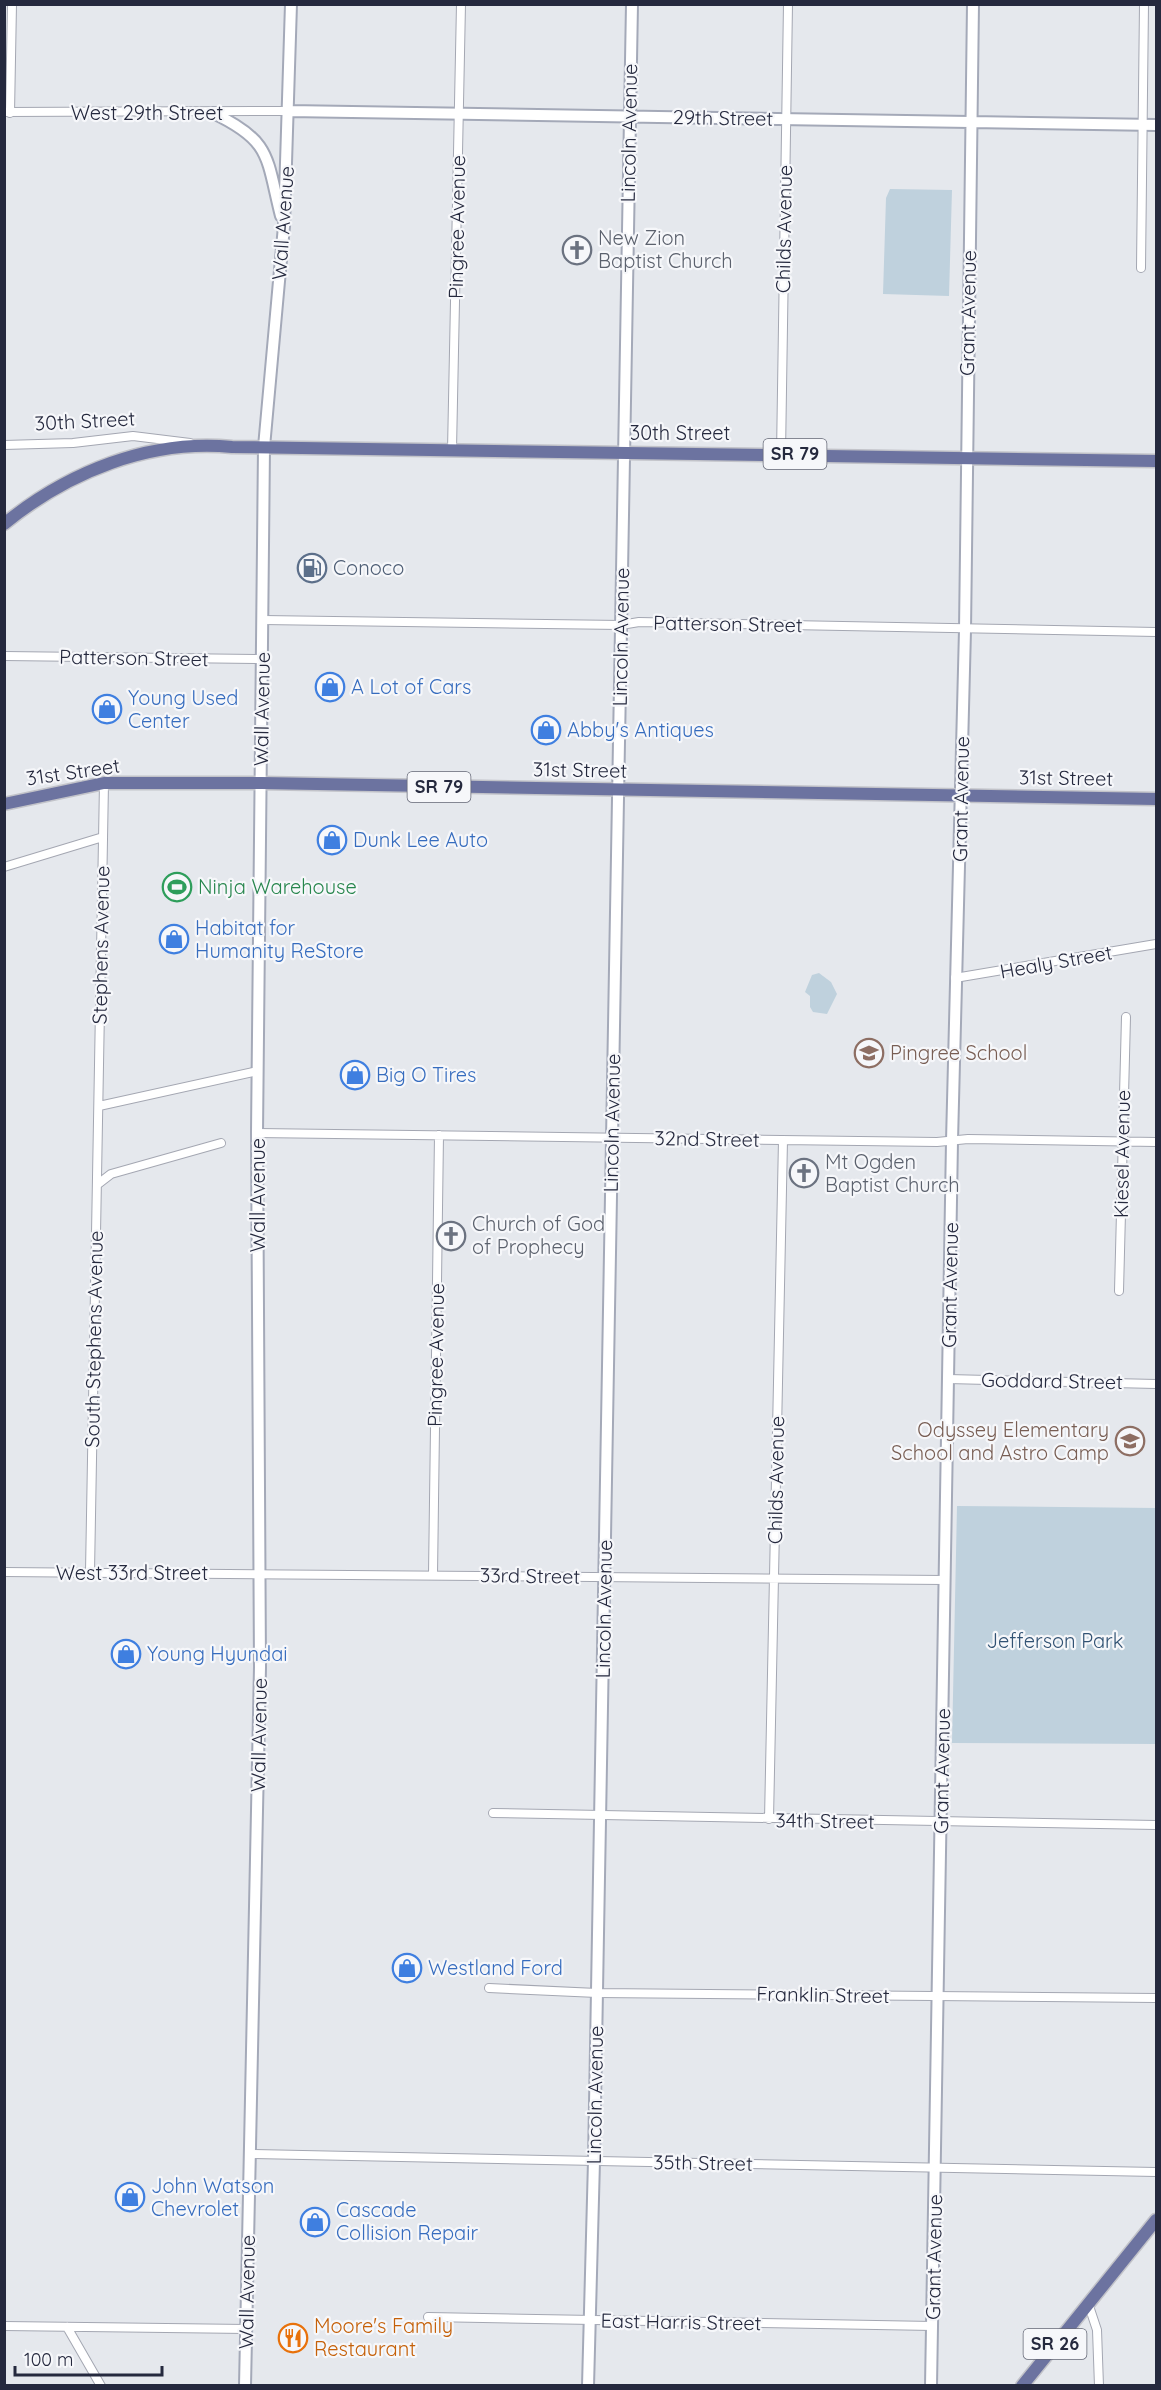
<svg xmlns="http://www.w3.org/2000/svg" width="1161" height="2390" viewBox="0 0 1161 2390" font-family="Quicksand,sans-serif">
  <style>
    .green { fill: #bfd1dd }
    .lines { fill: none; stroke-linecap: round; stroke-linejoin: round }
    .street-casing { stroke: #a4a7b2; stroke-width: 10 }
    .secondary-casing { stroke: #a4a9b8; stroke-width: 14 }
    .primary-casing { stroke: #c2c3c9; stroke-width: 15 }
    .street { stroke: #fff; stroke-width: 8 }
    .secondary { stroke: #fff; stroke-width: 10 }
    .primary { stroke: #6c73a0; stroke-width: 12 }
    .labels { text-anchor: middle; stroke-width: 4.5; stroke-linejoin: round; paint-order: stroke }
    .shield { fill: #f6f7fa; stroke: #646776; stroke-width: 1.5 }
    .shield-label { font-size: 18px; font-weight: bold; fill: #25293e }
    .street-label { font-size: 20px; fill: #25293e; stroke: #f6f7fa }
    .worship-label { font-size: 20px; fill: #5b616d; stroke: #f6f7fa; text-anchor: start }
    .service-label { font-size: 20px; fill: #4e5e75; stroke: #f6f7fa; text-anchor: start }
    .shop-label { font-size: 20px; fill: #366cbe; stroke: #f6f7fa; text-anchor: start }
    .leisure-label { font-size: 20px; fill: #27864d; stroke: #f6f7fa; text-anchor: start }
    .education-label { font-size: 20px; fill: #785e54; stroke: #f6f7fa; text-anchor: start }
    .park-label { font-size: 20px; fill: #315273; stroke: #f6f7fa }
    .food-label { font-size: 20px; fill: #c56008; stroke: #f6f7fa; text-anchor: start }
  </style>
  <rect width="100%" height="100%" fill="#e5e8ed"/>
  <path class="green" d="M 890,189 L 952,190 L 949,296 L 883,294 L 886,198 Z
    M 819,973 L 831,982 L 837,994 L 827,1014 L 813,1012 L 810,1007 L 810,996 L 805,992 L 812,975 Z
    M 957,1506 L 1156,1508 L 1156,1744 L 952,1743 Z"/>
  <g class="lines">
    <g class="street-casing">
      <path id="street" d="M 4,112 L 289,111
        M 10,113 L 12,4
        M 1141,268 L 1144,4
        M 4,445 L 73,443 L 133,436 L 190,443
        M 452,450 L 461,4
        M 781,454 L 788,4
        M 263,620 L 621,625 L 639,622 L 1156,632
        M 4,656 L 263,659
        M 4,867 L 103,837
        M 955,978 L 1156,944
        M 99,1106 L 258,1071
        M 257,1133 L 937,1142 L 968,1139 L 1156,1142
        M 98,1184 L 111,1174 L 221,1143
        M 1119,1291 L 1126,1017
        M 948,1379 L 1156,1384
        M 4,1572 L 945,1580
        M 90,1572 L 104,783
        M 433,1575 L 439,1135
        M 493,1813 L 1156,1825
        M 769,1819 L 783,1140
        M 489,1988 L 597,1993 L 1156,1998
        M 249,2154 L 1156,2172
        M 1088,2303 L 1097,2330 L 1099,2386
        M 428,2317 L 933,2326
        M 4,2326 L 247,2329
        M 67,2327 L 101,2386"/>
    </g>
    <g class="secondary-casing">
      <path id="secondary" d="M 289,111 L 1156,125
        M 213,113 C 272,141 266,157 281,216
        M 245,2386 L 260,1667 L 257,1133 L 264,447 L 284,226 L 291,4
        M 588,2386 L 594,2161 L 632,4
        M 931,2386 L 952,1141 L 965,630 L 973,4"/>
    </g>
    <g class="primary-casing">
      <path id="primary" d="M 4,524 C 68,472 149,439 232,447 L 1156,461
        M 4,804 L 104,783 L 262,783 L 1156,799
        M 1022,2386 L 1156,2220"/>
    </g>
    <use href="#street" class="street"/>
    <use href="#secondary" class="secondary"/>
    <use href="#primary" class="primary"/>
  </g>
  <defs>
    <g id="church-ring" transform="scale(1.5)"><circle r="9.5" fill="#f6f7fa" stroke="#6b7280" stroke-width="1.5"/><path d="M-1.2-6h2.4v3.5h3.3v2.4h-3.3V6h-2.4V-.1h-3.3v-2.4h3.3Z" fill="#6b7280"/></g>
    <g id="fuel-ring" transform="scale(1.5)"><circle r="9.5" fill="#f6f7fa" stroke="#5c6f8a" stroke-width="1.5"/><path d="M-5.5-6h7V0h2V4h1.3V-2.5L3-4.5l.8-.8L6-3V5H2.5V1h-1V6h-7ZM-4.2-4.7v3.2H.2V-4.7Z" fill="#5c6f8a"/></g>
    <g id="shop-ring" transform="scale(1.5)"><circle r="9.5" fill="#f6f7fa" stroke="#3f7fe0" stroke-width="1.5"/><path d="M-5-2.5h2.3a2.7 3.5 0 0 1 5.4 0H5L5.5 6h-11ZM-1.5-2.5h3a1.5 2.3 0 0 0-3 0Z" fill="#3f7fe0"/></g>
    <g id="stadium-ring" transform="scale(1.5)"><circle r="9.5" fill="#f6f7fa" stroke="#2e9e5b" stroke-width="1.5"/><path d="M0-5a6.5 5 0 1 0 0 10a6.5 5 0 1 0 0-10ZM-3.5-1.8h7v3.6h-7Z" fill="#2e9e5b"/></g>
    <g id="school-ring" transform="scale(1.5)"><circle r="9.5" fill="#f6f7fa" stroke="#8d6e63" stroke-width="1.5"/><path d="M0-5L7-2L0 1L-7-2ZM-4 1L0 2.5L4 1V4Q0 6-4 4Z" fill="#8d6e63"/></g>
    <g id="restaurant-ring" transform="scale(1.5)"><circle r="9.5" fill="#f6f7fa" stroke="#e8710a" stroke-width="1.5"/><path d="M-5-6h1v4h1v-4h1v4h1v-4h1v5L-1.5 .5V6h-2V.5L-5-1ZM5-6V6H3V1.5H1.5Q1.5-4 5-6Z" fill="#e8710a"/></g>
  </defs>
  <g fill-rule="evenodd">
    <use href="#church-ring" x="577" y="250"/>
    <use href="#fuel-ring" x="312" y="568"/>
    <use href="#shop-ring" x="330" y="687"/>
    <use href="#shop-ring" x="107" y="709"/>
    <use href="#shop-ring" x="546" y="730"/>
    <use href="#shop-ring" x="332" y="840"/>
    <use href="#stadium-ring" x="177" y="887"/>
    <use href="#shop-ring" x="174" y="939"/>
    <use href="#school-ring" x="869" y="1053"/>
    <use href="#shop-ring" x="355" y="1075"/>
    <use href="#church-ring" x="804" y="1173"/>
    <use href="#church-ring" x="451" y="1236"/>
    <use href="#school-ring" x="1130" y="1441"/>
    <use href="#shop-ring" x="126" y="1654"/>
    <use href="#shop-ring" x="407" y="1968"/>
    <use href="#shop-ring" x="130" y="2197"/>
    <use href="#shop-ring" x="315" y="2222"/>
    <use href="#restaurant-ring" x="293" y="2338"/>
  </g>
  <g class="labels">
    <g class="shield">
      <rect x="763.5" y="439" width="63" height="30" rx="4.5"/>
      <rect x="407.5" y="772" width="63" height="30" rx="4.5"/>
      <rect x="1023.5" y="2329" width="63" height="30" rx="4.5"/>
    </g>
    <g class="shield-label">
      <text x="795" y="460">SR 79</text>
      <text x="439" y="793">SR 79</text>
      <text x="1055" y="2350">SR 26</text>
    </g>
    <g class="street-label">
      <text x="147" y="120">West 29th Street</text>
      <text transform="translate(723 118) rotate(1)" y="7">29th Street</text>
      <text transform="translate(629 133) rotate(-89)" y="7">Lincoln Avenue</text>
      <text transform="translate(283 223) rotate(-86)" y="7">Wall Avenue</text>
      <text transform="translate(457 227) rotate(-89)" y="7">Pingree Avenue</text>
      <text transform="translate(784 229) rotate(-89)" y="7">Childs Avenue</text>
      <text transform="translate(968 313) rotate(-89)" y="7">Grant Avenue</text>
      <text transform="translate(85 421) rotate(-3)" y="7">30th Street</text>
      <text x="680" y="440">30th Street</text>
      <text transform="translate(728 624) rotate(1)" y="7">Patterson Street</text>
      <text transform="translate(621 637) rotate(-89)" y="7">Lincoln Avenue</text>
      <text transform="translate(134 658) rotate(1)" y="7">Patterson Street</text>
      <text transform="translate(262 709) rotate(-89)" y="7">Wall Avenue</text>
      <text transform="translate(580 770) rotate(1)" y="7">31st Street</text>
      <text transform="translate(73 772) rotate(-8)" y="7">31st Street</text>
      <text transform="translate(1066 778) rotate(1)" y="7">31st Street</text>
      <text transform="translate(961 799) rotate(-89)" y="7">Grant Avenue</text>
      <text transform="translate(101 945) rotate(-89)" y="7">Stephens Avenue</text>
      <text transform="translate(1056 962) rotate(-10)" y="7">Healy Street</text>
      <text transform="translate(612 1123) rotate(-89)" y="7">Lincoln Avenue</text>
      <text transform="translate(707 1139) rotate(1)" y="7">32nd Street</text>
      <text transform="translate(1122 1154) rotate(-89)" y="7">Kiesel Avenue</text>
      <text transform="translate(258 1195) rotate(-90)" y="7">Wall Avenue</text>
      <text transform="translate(950 1285) rotate(-89)" y="7">Grant Avenue</text>
      <text transform="translate(94 1339) rotate(-89)" y="7">South Stephens Avenue</text>
      <text transform="translate(436 1355) rotate(-89)" y="7">Pingree Avenue</text>
      <text transform="translate(1052 1381) rotate(1)" y="7">Goddard Street</text>
      <text transform="translate(776 1480) rotate(-89)" y="7">Childs Avenue</text>
      <text x="132" y="1580">West 33rd Street</text>
      <text transform="translate(530 1576) rotate(1)" y="7">33rd Street</text>
      <text transform="translate(604 1609) rotate(-89)" y="7">Lincoln Avenue</text>
      <text transform="translate(259 1735) rotate(-89)" y="7">Wall Avenue</text>
      <text transform="translate(942 1771) rotate(-89)" y="7">Grant Avenue</text>
      <text transform="translate(825 1821) rotate(1)" y="7">34th Street</text>
      <text transform="translate(823 1995) rotate(1)" y="7">Franklin Street</text>
      <text transform="translate(595 2095) rotate(-89)" y="7">Lincoln Avenue</text>
      <text transform="translate(703 2163) rotate(1)" y="7">35th Street</text>
      <text transform="translate(934 2257) rotate(-89)" y="7">Grant Avenue</text>
      <text transform="translate(247 2292) rotate(-89)" y="7">Wall Avenue</text>
      <text transform="translate(681 2322) rotate(1)" y="7">East Harris Street</text>
    </g>
    <g class="worship-label">
      <text x="598" y="245">New Zion<tspan x="598" dy="23">Baptist Church</tspan></text>
      <text x="825" y="1169">Mt Ogden<tspan x="825" dy="23">Baptist Church</tspan></text>
      <text x="472" y="1231">Church of God<tspan x="472" dy="23">of Prophecy</tspan></text>
    </g>
    <g class="service-label">
      <text x="333" y="575">Conoco</text>
    </g>
    <g class="shop-label">
      <text x="351" y="694">A Lot of Cars</text>
      <text x="128" y="705">Young Used<tspan x="128" dy="23">Center</tspan></text>
      <text x="567" y="737">Abby's Antiques</text>
      <text x="353" y="847">Dunk Lee Auto</text>
      <text x="195" y="935">Habitat for<tspan x="195" dy="23">Humanity ReStore</tspan></text>
      <text x="376" y="1082">Big O Tires</text>
      <text x="147" y="1661">Young Hyundai</text>
      <text x="428" y="1975">Westland Ford</text>
      <text x="151" y="2193">John Watson<tspan x="151" dy="23">Chevrolet</tspan></text>
      <text x="336" y="2217">Cascade<tspan x="336" dy="23">Collision Repair</tspan></text>
    </g>
    <g class="leisure-label">
      <text x="198" y="894">Ninja Warehouse</text>
    </g>
    <g class="education-label">
      <text x="890" y="1060">Pingree School</text>
      <text x="1109" y="1437" text-anchor="end">Odyssey Elementary<tspan x="1109" dy="23">School and Astro Camp</tspan></text>
    </g>
    <g class="park-label">
      <text x="1055" y="1648">Jefferson Park</text>
    </g>
    <g class="food-label">
      <text x="314" y="2333">Moore's Family<tspan x="314" dy="23">Restaurant</tspan></text>
    </g>
  </g>
  <rect width="1161" height="2390" fill="none" stroke="#25293e" stroke-width="12"/>
  <path d="M15 2366v9h147v-9" fill="none" stroke="#25293e" stroke-width="3"/>
  <text x="24" y="2366" font-size="18" fill="#25293e" stroke="#f6f7fa" stroke-width="4.5" paint-order="stroke">100 m</text>
</svg>
